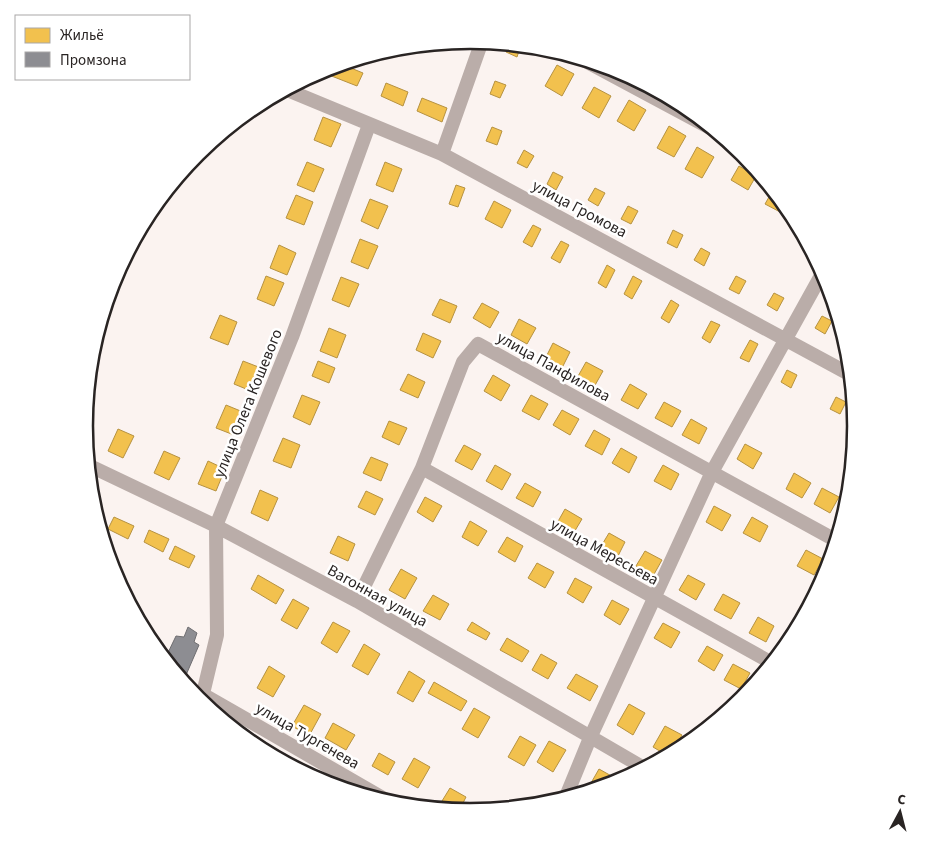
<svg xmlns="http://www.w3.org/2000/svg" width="940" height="852" viewBox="0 0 940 852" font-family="'Source Sans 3',sans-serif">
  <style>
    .homes { fill: #f2c14e; stroke: #b69241 }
    .industry { fill: #8d8d92; stroke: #6f6e71 }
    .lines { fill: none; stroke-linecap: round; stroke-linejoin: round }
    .street { stroke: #baada9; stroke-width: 14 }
    .labels { text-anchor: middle; stroke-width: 5; stroke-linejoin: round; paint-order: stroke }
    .street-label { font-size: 16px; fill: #292423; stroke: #fff }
    .rim { fill: none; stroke: #292423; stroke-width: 2.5 }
  </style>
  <rect width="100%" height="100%" fill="#fbf3f0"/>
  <path class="homes" d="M 463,41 L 460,49 L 450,45 L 451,42 Z
    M 510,44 L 521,45 L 517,57 L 506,52 Z
    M 341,64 L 363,73 L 357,86 L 329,75 L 332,66 Z
    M 557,65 L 574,74 L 562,96 L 545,86 Z
    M 495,81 L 506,85 L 500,98 L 490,94 Z
    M 386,83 L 408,92 L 403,106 L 381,96 Z
    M 594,87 L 611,96 L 599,118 L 582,108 Z
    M 422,98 L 447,108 L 442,122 L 417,111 Z
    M 629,100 L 646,110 L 634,131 L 617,121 Z
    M 323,117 L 341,124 L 331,147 L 314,140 Z
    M 669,126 L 686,136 L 674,157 L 657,148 Z
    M 492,127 L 502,131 L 497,145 L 486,141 Z
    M 697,147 L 714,157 L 702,178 L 685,169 Z
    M 524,150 L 534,156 L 527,168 L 517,163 Z
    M 307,162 L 324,169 L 314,192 L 297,185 Z
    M 385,162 L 402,169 L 393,192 L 376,185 Z
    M 739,166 L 756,176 L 748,190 L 731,180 Z
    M 553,172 L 563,177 L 556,190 L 547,184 Z
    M 456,185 L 465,188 L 458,207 L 449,204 Z
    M 595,188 L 605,193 L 598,206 L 588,200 Z
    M 773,190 L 786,206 L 782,213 L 765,204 Z
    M 296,195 L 313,202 L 304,225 L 286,218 Z
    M 370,199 L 388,206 L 378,229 L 361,221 Z
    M 494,201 L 511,210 L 502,228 L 485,219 Z
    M 628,206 L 638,211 L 631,224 L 621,219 Z
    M 533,225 L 541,229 L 532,247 L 523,242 Z
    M 673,230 L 683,235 L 677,248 L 667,243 Z
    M 360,239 L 378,246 L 368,269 L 351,262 Z
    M 561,241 L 569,245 L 560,263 L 551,258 Z
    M 279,245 L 296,253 L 287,275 L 270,268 Z
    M 701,248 L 710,253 L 704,266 L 694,260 Z
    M 607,265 L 615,270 L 606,288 L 598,283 Z
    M 266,276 L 284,283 L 274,306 L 257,299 Z
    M 633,276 L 642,281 L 632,299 L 624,294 Z
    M 736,276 L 746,281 L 739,294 L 729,289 Z
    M 341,277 L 359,284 L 349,307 L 332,300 Z
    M 774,293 L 784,298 L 777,311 L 767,305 Z
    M 440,299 L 457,306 L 450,323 L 432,315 Z
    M 671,300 L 679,305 L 669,323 L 661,318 Z
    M 482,303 L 499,312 L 490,328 L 473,318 Z
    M 220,315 L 237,322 L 228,345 L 210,338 Z
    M 822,316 L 832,321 L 825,334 L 815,328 Z
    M 519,319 L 536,328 L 527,344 L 511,335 Z
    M 711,321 L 720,325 L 710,343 L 702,338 Z
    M 329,328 L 346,335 L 337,358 L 320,351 Z
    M 423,333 L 441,341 L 433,358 L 416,350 Z
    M 750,340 L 758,344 L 749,362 L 740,358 Z
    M 553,343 L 570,352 L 562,368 L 545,359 Z
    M 243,361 L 261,368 L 251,391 L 234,384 Z
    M 318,361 L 335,368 L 329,383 L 312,376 Z
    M 586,362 L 603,371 L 594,387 L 577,378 Z
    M 787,370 L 797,375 L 791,388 L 781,382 Z
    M 408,374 L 425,382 L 418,398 L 400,390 Z
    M 493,375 L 510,385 L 501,401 L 484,391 Z
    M 630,384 L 647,394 L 638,409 L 621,400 Z
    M 302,395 L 320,402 L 310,425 L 293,417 Z
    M 531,395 L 548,404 L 539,420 L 522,411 Z
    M 836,397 L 846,402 L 840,414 L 830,409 Z
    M 664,402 L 681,411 L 672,427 L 655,418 Z
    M 226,405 L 243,412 L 234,435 L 216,428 Z
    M 562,410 L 579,419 L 570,435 L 553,425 Z
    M 691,419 L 707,428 L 699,444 L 682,435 Z
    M 389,421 L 407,428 L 399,445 L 382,437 Z
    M 118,429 L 134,436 L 123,458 L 108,451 Z
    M 594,430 L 610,439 L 602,455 L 585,446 Z
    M 283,438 L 300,445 L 291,468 L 273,461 Z
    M 745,444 L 762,453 L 753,469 L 737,459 Z
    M 464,445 L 481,454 L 472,470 L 455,461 Z
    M 621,448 L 637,457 L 629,473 L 612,463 Z
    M 164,451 L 180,458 L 169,480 L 154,473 Z
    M 371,457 L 388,464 L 381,481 L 363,473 Z
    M 208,461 L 225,469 L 216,491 L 198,484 Z
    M 495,465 L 511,474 L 502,490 L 486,481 Z
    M 663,465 L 679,474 L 671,490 L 654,481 Z
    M 794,473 L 811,483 L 802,498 L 786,489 Z
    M 525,483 L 541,492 L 533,507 L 516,498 Z
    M 822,488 L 839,497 L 830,513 L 814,504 Z
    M 260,490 L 278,498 L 268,521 L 251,513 Z
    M 366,491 L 383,499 L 375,515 L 358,507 Z
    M 425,497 L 442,506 L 433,522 L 417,512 Z
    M 714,506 L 731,515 L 722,531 L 706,522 Z
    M 565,509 L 582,519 L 573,534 L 556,525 Z
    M 114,517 L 134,526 L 128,539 L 108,529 Z
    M 752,517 L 768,526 L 760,542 L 743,533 Z
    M 470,521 L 487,531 L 478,546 L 462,537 Z
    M 149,530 L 169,539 L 163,552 L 144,542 Z
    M 609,533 L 625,542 L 617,558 L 600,548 Z
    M 338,536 L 355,544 L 348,561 L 330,553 Z
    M 507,537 L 523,546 L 515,562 L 498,552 Z
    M 175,546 L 195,556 L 189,568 L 169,559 Z
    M 806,550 L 823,559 L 814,575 L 797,566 Z
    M 645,551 L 662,560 L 653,576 L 636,566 Z
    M 537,563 L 554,572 L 545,588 L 528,578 Z
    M 401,569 L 417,578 L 405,599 L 389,590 Z
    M 258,575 L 284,590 L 276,604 L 251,589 Z
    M 688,575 L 705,584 L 696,600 L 679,590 Z
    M 575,578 L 592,587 L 583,603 L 567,593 Z
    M 723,594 L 740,603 L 731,619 L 714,610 Z
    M 433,595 L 449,604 L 440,620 L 423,611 Z
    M 293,599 L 309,608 L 297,629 L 281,620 Z
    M 612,600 L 629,609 L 620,625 L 604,615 Z
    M 758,617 L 774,626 L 766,642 L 749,633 Z
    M 333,622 L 350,631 L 337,653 L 321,643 Z
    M 472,622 L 490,633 L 486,640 L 467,630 Z
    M 663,623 L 680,632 L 671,648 L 654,638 Z
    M 507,638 L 529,651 L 522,662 L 500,650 Z
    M 364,644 L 380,654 L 368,675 L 352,666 Z
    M 707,646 L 723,655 L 714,671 L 698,661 Z
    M 541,654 L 557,663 L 548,679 L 532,670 Z
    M 733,664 L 750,673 L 741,689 L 724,680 Z
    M 269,666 L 285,676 L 273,697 L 257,688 Z
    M 409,671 L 425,681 L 413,702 L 397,693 Z
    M 576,674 L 598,686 L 590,701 L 567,688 Z
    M 434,682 L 467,701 L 461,711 L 428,693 Z
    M 629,704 L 645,713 L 633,735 L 617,725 Z
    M 304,705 L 321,714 L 309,736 L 292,726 Z
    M 474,708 L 490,717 L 478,738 L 462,729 Z
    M 333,723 L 355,735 L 346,750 L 325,738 Z
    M 665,726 L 682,735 L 671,754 L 668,756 L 653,747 Z
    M 520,736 L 536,745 L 524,766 L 508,757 Z
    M 549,741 L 566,750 L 553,772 L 537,762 Z
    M 379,753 L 395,762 L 388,775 L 372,766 Z
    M 414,758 L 430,767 L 418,788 L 402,779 Z
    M 599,769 L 615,778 L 612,784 L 589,791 L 587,790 Z
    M 450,788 L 466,797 L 459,811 L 442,801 Z"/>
  <path class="industry" d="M 188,627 L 197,633 L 194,642 L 199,645 L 183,682 L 165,659 L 176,636 L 184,637 Z"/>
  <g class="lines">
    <path class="street" d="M 578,57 L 716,131
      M 285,89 L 442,154 L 851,375
      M 442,154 L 482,41
      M 88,465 L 216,526 L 357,601 L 644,768
      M 422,468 L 772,663
      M 357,601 L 422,468 L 463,362 L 478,344 L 837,541
      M 204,695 L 395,805
      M 201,702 L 217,635 L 216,526 L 292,337 L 369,125
      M 565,799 L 590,738 L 712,472 L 823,272"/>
  </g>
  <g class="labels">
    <g class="street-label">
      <text transform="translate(580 208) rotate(28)" y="6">улица Громова</text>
      <text transform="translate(554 366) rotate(29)" y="6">улица Панфилова</text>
      <text transform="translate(247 403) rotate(-68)" y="6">улица Олега Кошевого</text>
      <text transform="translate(605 551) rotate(29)" y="6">улица Мересьева</text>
      <text transform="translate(378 595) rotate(29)" y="6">Вагонная улица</text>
      <text transform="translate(308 735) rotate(30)" y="6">улица Тургенева</text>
    </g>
  </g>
  <path d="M0 0H940V852H0ZM93 426a377 377 0 1 1 754 0a377 377 0 1 1-754 0Z" fill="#fff" fill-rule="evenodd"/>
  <path class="rim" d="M93 426a377 377 0 1 1 754 0a377 377 0 1 1-754 0Z"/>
  <rect x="15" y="15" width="175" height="65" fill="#ffffff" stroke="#a9a7a7"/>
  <rect x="25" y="28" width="25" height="15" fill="#f2c14e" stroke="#a9a7a7"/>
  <text x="60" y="40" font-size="15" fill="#292423">Жильё</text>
  <rect x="25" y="52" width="25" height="15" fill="#8d8d92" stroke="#a9a7a7"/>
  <text x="60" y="65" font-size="15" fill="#292423">Промзона</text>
  <g transform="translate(900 812) rotate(7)" stroke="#ffffff" stroke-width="4" paint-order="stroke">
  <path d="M0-4L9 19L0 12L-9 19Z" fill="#292423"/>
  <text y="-8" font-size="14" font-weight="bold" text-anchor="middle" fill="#292423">С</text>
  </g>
</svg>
